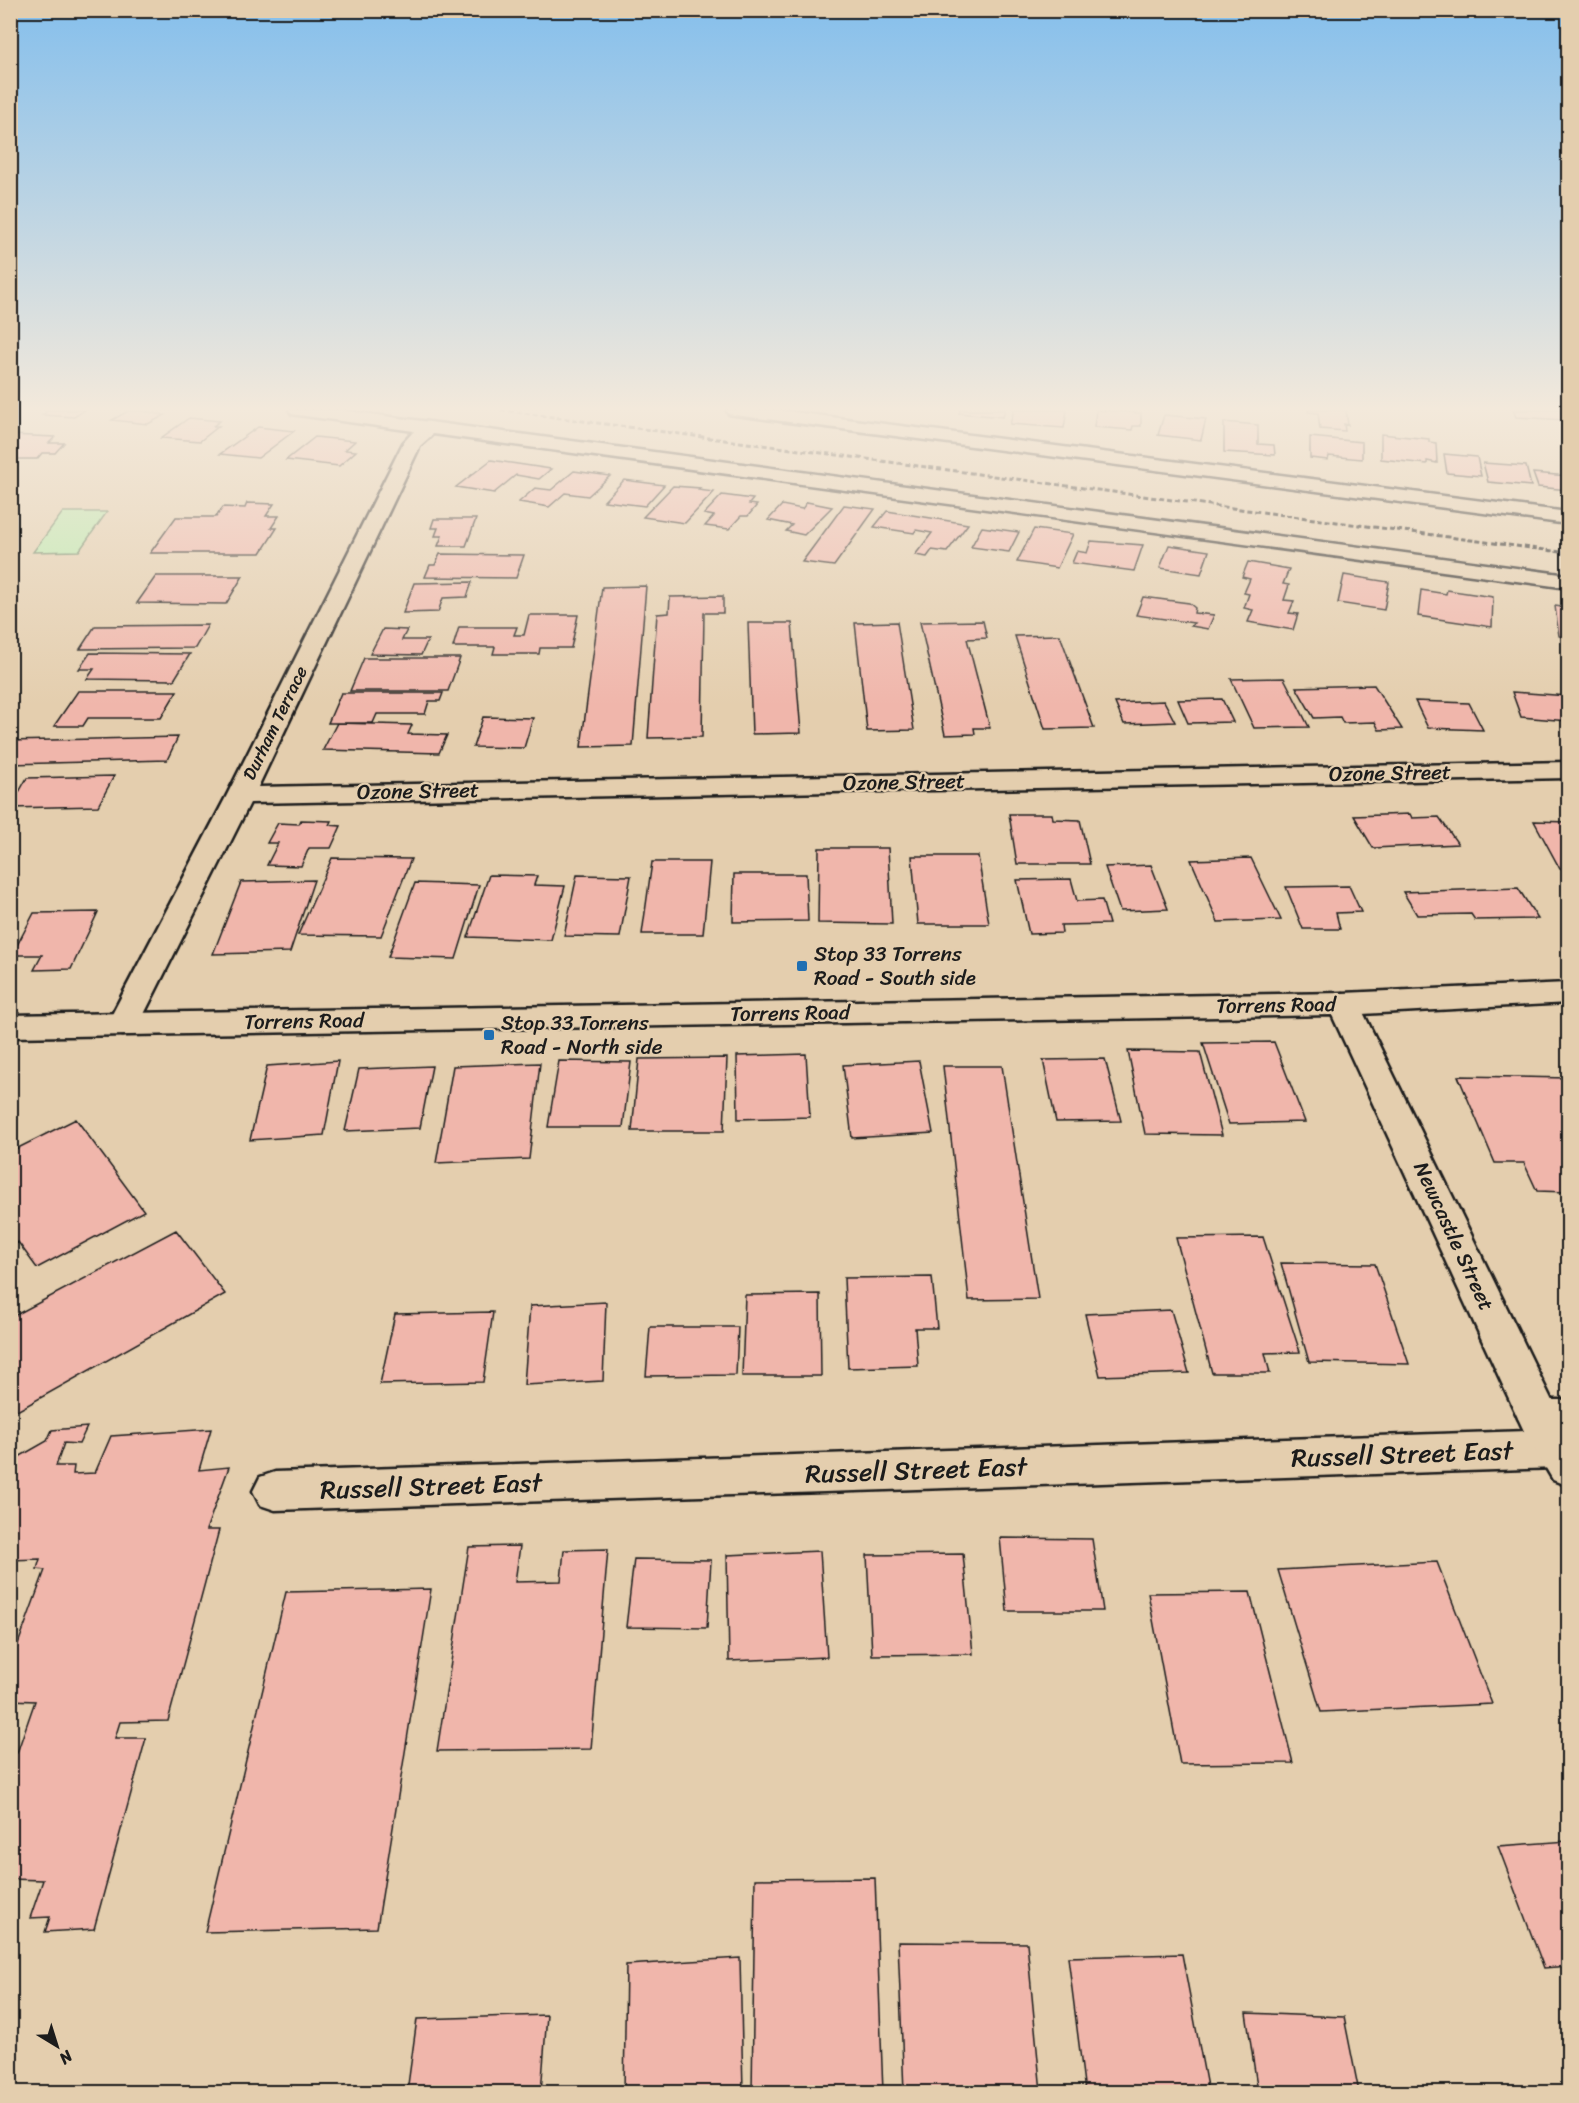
<svg xmlns="http://www.w3.org/2000/svg" width="1579" height="2103" viewBox="0 0 1579 2103" font-family="Sriracha,sans-serif">
  <style>
    .green { fill: #b7ebac; stroke: #6a8464; stroke-width: 1.5 }
    .building { fill: #f0b6ab; stroke: #1c1c1c; stroke-width: 1.5 }
    .lines { fill: none; stroke-linecap: round; stroke-linejoin: round }
    .street-casing { stroke: #1c1c1c; stroke-width: 5 }
    .secondary-casing { stroke: #1c1c1c; stroke-width: 5 }
    .street { fill: #e4ceae; fill-rule: evenodd }
    .secondary { fill: #e4ceae; fill-rule: evenodd }
    .rail { stroke: #1c1c1c; stroke-width: 3; stroke-dasharray: 5 3; stroke-linecap: butt }
    .poi-dot { fill: #1f6fb2; stroke: #e4ceae; stroke-width: 2 }
    .labels { text-anchor: middle; stroke-width: 4.5; stroke-linejoin: round; paint-order: stroke }
    .far-street-label { font-size: 18px; fill: #1c1c1c; stroke: #e4ceae }
    .street-label { font-size: 21px; fill: #1c1c1c; stroke: #e4ceae }
    .poi-label { font-size: 21px; fill: #1c1c1c; stroke: #e4ceae; text-anchor: start }
    .near-street-label { font-size: 26px; fill: #1c1c1c; stroke: #e4ceae }
  </style>
  <rect width="100%" height="100%" fill="#e4ceae"/>
  <filter id="ink" filterUnits="userSpaceOnUse"><feTurbulence type="fractalNoise" baseFrequency=".0167" numOctaves="2"/><feDisplacementMap in="SourceGraphic" scale="12" xChannelSelector="R" yChannelSelector="G"/><feConvolveMatrix kernelMatrix="1 2 1 2 8 2 1 2 1" color-interpolation-filters="sRGB"/></filter>
  <g filter="url(#ink)">
    <path class="green" d="M 63,512 L 107,512 L 79,551 L 33,552 Z"/>
    <path class="building" d="M 49,410 L 85,410 L 74,417 L 42,415 Z
      M 960,410 L 1005,410 L 1003,417 L 959,413 Z
      M 1014,410 L 1067,410 L 1064,428 L 1010,424 Z
      M 1096,410 L 1141,413 L 1141,426 L 1133,426 L 1132,430 L 1094,427 Z
      M 1308,410 L 1346,410 L 1348,425 L 1344,424 L 1345,431 L 1320,429 L 1318,413 L 1308,412 Z
      M 1513,410 L 1560,410 L 1565,420 L 1516,417 Z
      M 128,411 L 143,411 L 165,415 L 148,424 L 112,420 Z
      M 1164,415 L 1206,419 L 1201,440 L 1158,435 Z
      M 189,418 L 220,421 L 213,426 L 219,426 L 200,441 L 161,438 Z
      M 1224,422 L 1258,425 L 1258,444 L 1274,445 L 1275,455 L 1224,452 Z
      M 258,427 L 294,431 L 258,458 L 220,454 Z
      M 1381,434 L 1429,439 L 1429,442 L 1436,443 L 1437,463 L 1427,461 L 1427,464 L 1381,459 Z
      M 10,435 L 55,437 L 49,443 L 64,443 L 55,453 L 42,453 L 37,459 L 10,459 Z
      M 315,437 L 355,441 L 345,450 L 356,451 L 339,466 L 286,460 Z
      M 1310,437 L 1362,442 L 1362,459 L 1329,456 L 1328,460 L 1310,458 Z
      M 1444,454 L 1477,457 L 1481,476 L 1447,473 Z
      M 491,460 L 551,469 L 539,479 L 516,475 L 494,493 L 456,487 Z
      M 1483,463 L 1526,466 L 1531,486 L 1488,482 Z
      M 574,471 L 610,476 L 588,496 L 565,493 L 549,507 L 519,502 L 535,488 L 551,490 Z
      M 1533,473 L 1568,476 L 1568,490 L 1538,487 Z
      M 624,480 L 664,485 L 645,506 L 604,501 Z
      M 673,486 L 700,488 L 698,490 L 714,492 L 685,523 L 643,517 Z
      M 722,495 L 753,499 L 749,504 L 757,505 L 748,516 L 741,516 L 729,529 L 705,526 L 714,516 L 704,514 Z
      M 807,502 L 832,507 L 804,535 L 786,531 L 792,525 L 768,520 L 782,505 L 802,509 Z
      M 247,503 L 274,504 L 266,516 L 279,516 L 271,528 L 277,528 L 261,553 L 150,553 L 176,517 L 216,517 L 223,507 L 245,508 Z
      M 844,505 L 875,509 L 834,566 L 802,562 Z
      M 887,511 L 931,518 L 968,524 L 947,552 L 932,550 L 927,557 L 915,555 L 932,533 L 916,530 L 914,533 L 874,527 Z
      M 434,519 L 476,519 L 466,546 L 438,546 L 442,536 L 435,536 L 438,528 L 431,528 Z
      M 982,527 L 1019,532 L 1009,552 L 971,547 Z
      M 1034,529 L 1073,534 L 1057,568 L 1017,562 Z
      M 1091,541 L 1143,545 L 1134,571 L 1072,563 L 1077,551 L 1087,553 Z
      M 1169,545 L 1209,551 L 1201,574 L 1160,568 Z
      M 440,554 L 524,555 L 516,578 L 425,577 L 430,565 L 435,565 Z
      M 1248,562 L 1289,569 L 1283,584 L 1289,585 L 1284,600 L 1294,601 L 1289,613 L 1298,614 L 1293,630 L 1248,622 L 1253,610 L 1244,608 L 1249,594 L 1244,593 L 1250,579 L 1242,577 Z
      M 1344,575 L 1389,582 L 1384,610 L 1338,603 Z
      M 156,576 L 243,576 L 226,604 L 137,603 Z
      M 472,582 L 467,597 L 443,598 L 438,612 L 403,613 L 414,583 Z
      M 646,586 L 633,746 L 581,747 L 602,587 Z
      M 1421,590 L 1446,594 L 1447,590 L 1493,597 L 1492,627 L 1418,616 Z
      M 723,596 L 723,613 L 704,613 L 702,737 L 648,738 L 657,614 L 669,613 L 670,597 Z
      M 1143,597 L 1189,603 L 1195,608 L 1194,613 L 1214,615 L 1208,629 L 1191,626 L 1194,623 L 1136,615 Z
      M 1555,606 L 1568,608 L 1568,638 L 1559,636 Z
      M 529,615 L 578,615 L 571,648 L 540,648 L 539,654 L 493,654 L 495,647 L 453,647 L 459,627 L 517,627 L 514,635 L 524,635 Z
      M 983,621 L 987,638 L 967,639 L 990,728 L 974,728 L 975,734 L 945,735 L 920,622 Z
      M 897,622 L 914,730 L 867,731 L 855,623 Z
      M 748,623 L 792,623 L 801,733 L 752,734 Z
      M 208,625 L 195,648 L 80,649 L 95,626 Z
      M 383,629 L 407,630 L 402,640 L 428,640 L 421,655 L 370,654 Z
      M 1060,635 L 1094,728 L 1045,729 L 1015,636 Z
      M 90,653 L 190,654 L 174,680 L 87,679 L 94,669 L 79,669 Z
      M 364,658 L 460,658 L 448,691 L 350,691 Z
      M 1284,678 L 1309,727 L 1254,728 L 1231,679 Z
      M 1374,685 L 1402,729 L 1379,730 L 1375,722 L 1343,723 L 1340,717 L 1314,718 L 1296,687 Z
      M 78,691 L 177,691 L 161,718 L 88,718 L 83,726 L 54,726 Z
      M 1512,692 L 1568,696 L 1568,721 L 1521,717 Z
      M 341,693 L 443,693 L 440,701 L 429,701 L 425,714 L 377,714 L 373,723 L 328,723 Z
      M 1222,699 L 1233,722 L 1188,723 L 1178,700 Z
      M 1164,701 L 1175,722 L 1124,724 L 1115,703 Z
      M 1415,701 L 1469,703 L 1483,730 L 1428,728 Z
      M 483,717 L 533,718 L 524,748 L 473,747 Z
      M 337,723 L 412,725 L 408,734 L 447,735 L 439,753 L 323,750 Z
      M 178,737 L 167,760 L 10,764 L 10,741 Z
      M 114,776 L 98,806 L 10,808 L 27,778 Z
      M 1009,814 L 1052,814 L 1053,819 L 1080,820 L 1090,864 L 1017,864 Z
      M 1410,814 L 1412,818 L 1439,817 L 1458,844 L 1373,848 L 1354,816 Z
      M 301,820 L 331,821 L 329,825 L 341,826 L 331,848 L 309,848 L 301,866 L 267,865 L 278,843 L 267,843 L 278,823 L 299,824 Z
      M 1534,821 L 1568,822 L 1568,870 L 1560,869 Z
      M 819,848 L 888,848 L 892,924 L 818,923 Z
      M 912,856 L 978,856 L 989,924 L 918,924 Z
      M 332,858 L 411,859 L 381,936 L 298,935 Z
      M 1251,858 L 1281,920 L 1218,922 L 1191,860 Z
      M 652,862 L 710,862 L 703,934 L 642,934 Z
      M 1151,865 L 1168,909 L 1120,911 L 1105,867 Z
      M 734,874 L 806,874 L 808,921 L 733,922 Z
      M 489,875 L 537,876 L 534,885 L 565,886 L 551,940 L 468,937 Z
      M 577,875 L 631,876 L 620,937 L 564,936 Z
      M 1071,879 L 1077,901 L 1102,900 L 1109,924 L 1061,925 L 1062,933 L 1029,934 L 1017,880 Z
      M 314,880 L 290,952 L 213,954 L 241,882 Z
      M 415,883 L 479,885 L 456,959 L 388,957 Z
      M 1349,886 L 1361,912 L 1336,913 L 1340,929 L 1303,929 L 1286,887 Z
      M 1518,888 L 1538,919 L 1475,920 L 1471,914 L 1417,915 L 1403,892 Z
      M 98,912 L 71,969 L 34,970 L 42,955 L 12,955 L 34,913 Z
      M 1274,1042 L 1305,1122 L 1229,1124 L 1203,1043 Z
      M 1128,1051 L 1200,1052 L 1222,1135 L 1145,1134 Z
      M 806,1054 L 810,1117 L 738,1119 L 737,1056 Z
      M 727,1058 L 724,1131 L 632,1131 L 639,1059 Z
      M 1105,1059 L 1121,1121 L 1056,1122 L 1043,1060 Z
      M 338,1061 L 324,1135 L 250,1140 L 267,1066 Z
      M 559,1061 L 631,1062 L 623,1127 L 548,1127 Z
      M 919,1061 L 933,1133 L 852,1138 L 843,1065 Z
      M 540,1063 L 529,1159 L 436,1163 L 453,1066 Z
      M 432,1066 L 420,1128 L 345,1131 L 359,1069 Z
      M 943,1066 L 1002,1066 L 1038,1299 L 969,1300 Z
      M 1458,1076 L 1568,1078 L 1568,1192 L 1537,1191 L 1524,1163 L 1495,1163 Z
      M 76,1119 L 144,1211 L 37,1268 L 18,1242 L 10,1246 L 10,1152 Z
      M 176,1230 L 225,1294 L 10,1415 L 10,1318 Z
      M 1263,1237 L 1300,1352 L 1265,1353 L 1270,1373 L 1212,1373 L 1176,1238 Z
      M 1281,1263 L 1375,1264 L 1409,1364 L 1309,1362 Z
      M 932,1277 L 937,1328 L 915,1328 L 918,1366 L 848,1368 L 844,1278 Z
      M 820,1294 L 821,1376 L 742,1376 L 745,1295 Z
      M 606,1302 L 603,1381 L 524,1385 L 530,1306 Z
      M 1171,1310 L 1189,1373 L 1100,1376 L 1085,1314 Z
      M 493,1312 L 483,1382 L 380,1384 L 395,1314 Z
      M 650,1327 L 738,1327 L 736,1375 L 646,1376 Z
      M 87,1427 L 79,1444 L 64,1443 L 56,1466 L 74,1466 L 73,1474 L 95,1473 L 111,1436 L 211,1429 L 199,1470 L 229,1467 L 206,1530 L 219,1530 L 168,1721 L 120,1722 L 115,1738 L 146,1738 L 94,1929 L 45,1932 L 50,1917 L 30,1918 L 43,1880 L 10,1879 L 10,1753 L 17,1753 L 35,1701 L 10,1700 L 10,1666 L 45,1570 L 37,1569 L 40,1559 L 10,1560 L 10,1462 L 47,1441 L 52,1430 Z
      M 1000,1538 L 1092,1539 L 1103,1611 L 1007,1611 Z
      M 520,1546 L 515,1582 L 561,1581 L 564,1550 L 608,1549 L 591,1749 L 437,1751 L 469,1547 Z
      M 820,1551 L 827,1657 L 729,1661 L 727,1555 Z
      M 963,1554 L 973,1654 L 872,1655 L 867,1555 Z
      M 634,1559 L 711,1560 L 707,1628 L 626,1627 Z
      M 1437,1562 L 1492,1704 L 1321,1712 L 1278,1570 Z
      M 431,1589 L 377,1928 L 205,1932 L 286,1592 Z
      M 1250,1592 L 1293,1763 L 1180,1764 L 1148,1593 Z
      M 1568,1841 L 1568,1966 L 1544,1968 L 1498,1846 Z
      M 875,1878 L 883,2092 L 752,2092 L 755,1879 Z
      M 898,1942 L 1027,1943 L 1041,2092 L 904,2092 Z
      M 1182,1954 L 1208,2092 L 1085,2092 L 1068,1957 Z
      M 740,1958 L 743,2092 L 624,2092 L 626,1965 Z
      M 1246,2013 L 1344,2017 L 1359,2092 L 1258,2092 Z
      M 547,2015 L 541,2092 L 407,2092 L 417,2019 Z"/>
    <g class="lines">
      <g class="street-casing">
        <path id="street" d="M 289,410 L 339,410 L 430,422 L 1568,575 L 1568,588 L 433,434 L 420,446 L 258,787 L 1568,762 L 1568,778 L 250,803 L 139,1024 L 134,1032 L 123,1035 L 112,1032 L 107,1024 L 227,795 L 403,443 L 414,431 L 298,415 L 292,414 Z
          M 726,410 L 777,410 L 1568,512 L 1568,524 L 735,415 L 729,414 Z
          M 1568,983 L 1568,1003 L 1343,1015 L 1332,1011 L 1327,1004 L 1332,997 L 1343,993 Z
          M 1539,1400 L 1568,1400 L 1568,1464 L 1558,1468 L 275,1510 L 260,1505 L 253,1491 L 260,1477 L 275,1472 L 1527,1431 L 1518,1418 L 1524,1405 Z"/>
      </g>
      <g class="secondary-casing">
        <path id="secondary" d="M 1343,993 L 1354,997 L 1359,1004 L 1554,1405 L 1568,1430 L 1568,1486 L 1553,1480 L 1524,1431 L 1332,1015 L 10,1037 L 10,1015 Z"/>
      </g>
      <use href="#street" class="street"/>
      <use href="#secondary" class="secondary"/>
      <path class="rail" d="M 501,410 L 1568,553"/>
    </g>
  </g>
  <linearGradient id="sky" x2="0" y2="1"><stop stop-color="#85bfec"/><stop offset="0.58" stop-color="#f3e9db"/><stop offset="1" stop-color="#f3e9db" stop-opacity="0"/></linearGradient>
  <rect width="1579" height="705" fill="url(#sky)"/>
  <g class="poi-dot">
    <rect x="796" y="960" width="12" height="12" rx="3"/>
    <rect x="483" y="1029" width="12" height="12" rx="3"/>
  </g>
  <g class="labels">
    <g class="far-street-label">
      <text transform="translate(275 723) rotate(-64)" y="6">Durham Terrace</text>
    </g>
    <g class="street-label">
      <text transform="translate(1390 773) rotate(-1)" y="7">Ozone Street</text>
      <text transform="translate(904 782) rotate(-1)" y="7">Ozone Street</text>
      <text transform="translate(418 791) rotate(-1)" y="7">Ozone Street</text>
      <text transform="translate(1276 1005) rotate(-1)" y="7">Torrens Road</text>
      <text transform="translate(790 1013) rotate(-1)" y="7">Torrens Road</text>
      <text transform="translate(304 1021) rotate(-1)" y="7">Torrens Road</text>
      <text transform="translate(1454 1236) rotate(65)" y="7">Newcastle Street</text>
    </g>
    <g class="poi-label">
      <text x="814" y="961">Stop 33 Torrens<tspan x="814" dy="24">Road - South side</tspan></text>
      <text x="501" y="1030">Stop 33 Torrens<tspan x="501" dy="24">Road - North side</tspan></text>
    </g>
    <g class="near-street-label">
      <text transform="translate(1402 1454) rotate(-2)" y="9">Russell Street East</text>
      <text transform="translate(916 1470) rotate(-2)" y="9">Russell Street East</text>
      <text transform="translate(431 1486) rotate(-2)" y="9">Russell Street East</text>
    </g>
  </g>
  <rect width="1579" height="2103" fill="none" stroke="#e4ceae" stroke-width="36"/>
  <rect x="18" y="18" width="1543" height="2067" fill="none" stroke="#1c1c1c" stroke-width="2" filter="url(#ink)"/>
  <g transform="translate(57 2046) rotate(142)" stroke="#e4ceae" stroke-width="4.5" paint-order="stroke">
  <path d="M0-4.5L10 22L0 15L-10 22Z" fill="#1c1c1c"/>
  <text y="-9" font-size="16" font-weight="bold" text-anchor="middle" fill="#1c1c1c">N</text>
  </g>
</svg>
